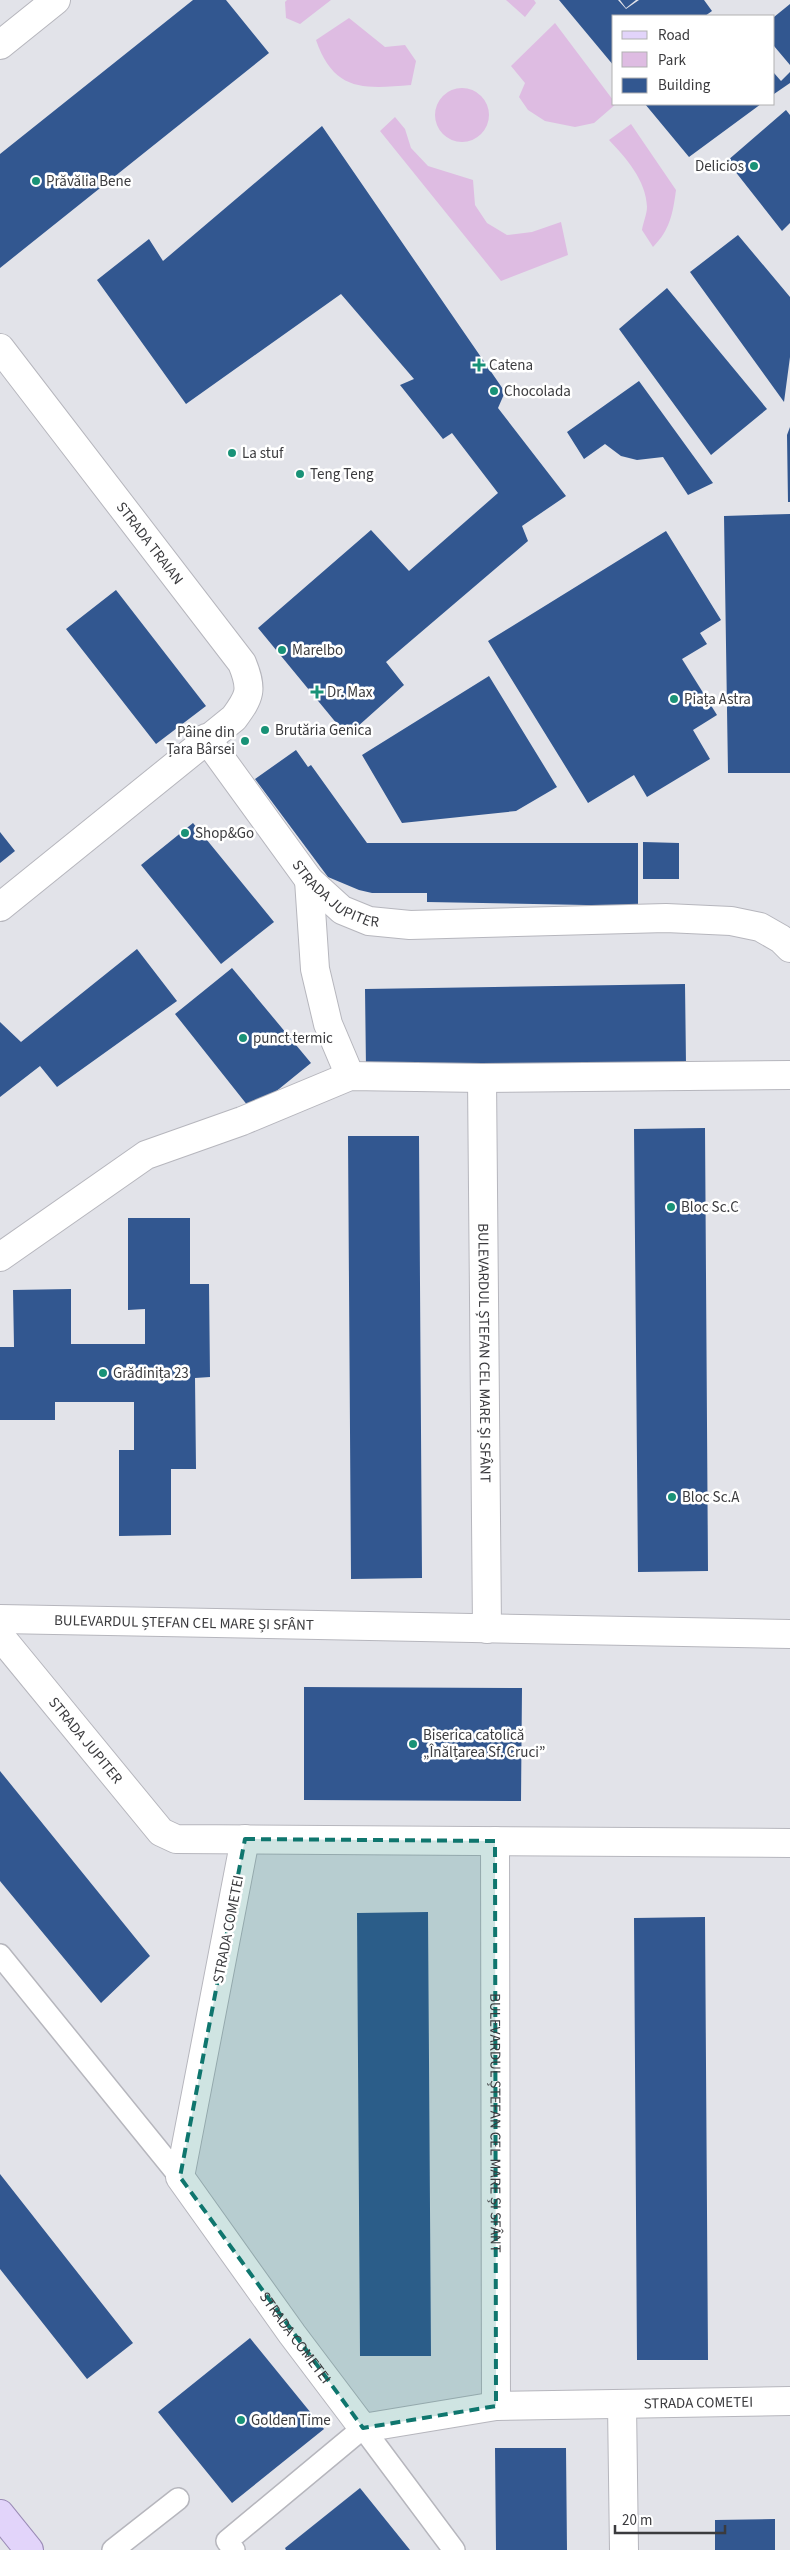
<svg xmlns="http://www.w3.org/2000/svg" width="790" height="2550" viewBox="0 0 790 2550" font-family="'Source Sans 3',sans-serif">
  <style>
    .green { fill: #debce2 }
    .building { fill: #325790 }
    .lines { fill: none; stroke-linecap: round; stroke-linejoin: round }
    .service-casing { stroke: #b6b6bd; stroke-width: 24 }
    .minor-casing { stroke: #b6b6bd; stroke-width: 30 }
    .tertiary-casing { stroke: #b6b6bd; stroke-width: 30 }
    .primary-casing { stroke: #9b8cb6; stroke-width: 30 }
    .service { stroke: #fff; stroke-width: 21 }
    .minor { stroke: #fff; stroke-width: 28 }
    .tertiary { stroke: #fff; stroke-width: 28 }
    .primary { stroke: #e2d4fa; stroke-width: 28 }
    .marked { fill: #0f766e; fill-opacity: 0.2; stroke: #0f766e; stroke-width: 4; stroke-dasharray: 10 6; stroke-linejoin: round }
    .poi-dot { fill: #199277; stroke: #fff; stroke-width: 2 }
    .labels { text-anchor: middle; stroke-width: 5; stroke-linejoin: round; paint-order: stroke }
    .poi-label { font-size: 15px; fill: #3b3b3e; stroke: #fff; text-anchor: start }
    .street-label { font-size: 15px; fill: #3b3b3e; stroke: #fff }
  </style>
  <rect width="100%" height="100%" fill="#e2e3e9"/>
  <path class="green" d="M 287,0 L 331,0 L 300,24 L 286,18 L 285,2 Z
    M 506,0 L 534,0 L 536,3 L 525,17 Z
    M 349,18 L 385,47 L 405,45 L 416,61 L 411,85 C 364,89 334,92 316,40 Z
    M 555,23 L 616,104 L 594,123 L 575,127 L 545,121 L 528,110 L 519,97 L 525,83 L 511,66 Z
    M435 115a27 27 0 1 1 54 0a27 27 0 1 1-54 0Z
    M 395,117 L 405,129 L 411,148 L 428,166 L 473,180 L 475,205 L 487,223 L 507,235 L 532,232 L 561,222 L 568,255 L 501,281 L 380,131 Z
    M 631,124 L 676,190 C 673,213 670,230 653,247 L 642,230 C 643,223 647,214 647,207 C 646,180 626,158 609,140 Z"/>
  <path class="building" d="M 193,0 L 226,0 L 269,53 L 0,268 L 0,154 Z
    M 559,0 L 618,0 L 626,9 L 639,0 L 704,0 L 712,11 L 705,16 L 614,16 L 614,66 Z
    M 620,0 L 636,0 L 626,8 Z
    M 790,4 L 790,65 L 774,46 L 774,17 Z
    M 790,72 L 790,83 L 774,94 L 774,73 L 781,81 Z
    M 645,104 L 761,104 L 689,157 Z
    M 786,110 L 790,115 L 790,223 L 782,231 L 727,161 Z
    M 322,126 L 505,392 L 498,408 L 566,496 L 522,526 L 528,541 L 386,662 L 404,685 L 347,736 L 258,628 L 371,530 L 409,571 L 498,493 L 452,433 L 443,439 L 400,385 L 414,379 L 341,294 L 186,404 L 97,280 L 149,239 L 163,261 Z
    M 738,235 L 790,297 L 790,357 L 784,402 L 690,272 Z
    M 667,288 L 767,409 L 711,455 L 619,329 Z
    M 639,381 L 713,483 L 688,495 L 663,457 L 637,460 L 621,456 L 605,444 L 584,459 L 567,432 Z
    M 790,427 L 790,502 L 788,502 L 787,435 Z
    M 790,514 L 790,773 L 728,773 L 724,516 Z
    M 666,531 L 721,620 L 700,633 L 707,644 L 682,659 L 717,715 L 693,730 L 710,759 L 647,797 L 634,775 L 588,803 L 488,641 Z
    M 116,590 L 206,706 L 156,744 L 66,629 Z
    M 489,676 L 557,787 L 516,811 L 402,823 L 362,755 Z
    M 296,750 L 308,767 L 311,765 L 367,843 L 638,843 L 638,906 L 427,902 L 427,893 L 372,893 L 359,890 L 328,877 L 255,779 Z
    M 193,823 L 274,922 L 221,964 L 141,865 Z
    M 0,832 L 15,851 L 0,863 Z
    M 643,842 L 679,843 L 679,879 L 643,879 Z
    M 137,949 L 177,1001 L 57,1087 L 40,1066 L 0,1097 L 0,1022 L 21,1042 Z
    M 232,968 L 311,1063 L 252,1111 L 175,1014 Z
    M 685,984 L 686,1064 L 366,1068 L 365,989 Z
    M 705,1128 L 708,1571 L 638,1572 L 634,1129 Z
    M 348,1136 L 419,1136 L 422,1578 L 351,1579 Z
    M 128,1218 L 190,1218 L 190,1284 L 209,1284 L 210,1377 L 195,1378 L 196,1469 L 171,1469 L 171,1535 L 119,1536 L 119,1450 L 134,1450 L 134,1402 L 55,1402 L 55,1420 L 0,1420 L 0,1347 L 14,1347 L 13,1290 L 71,1289 L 71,1344 L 145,1344 L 145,1309 L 128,1310 Z
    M 304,1687 L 522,1688 L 521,1801 L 304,1800 Z
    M 0,1771 L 150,1956 L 101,2003 L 0,1881 Z
    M 428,1912 L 431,2356 L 360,2356 L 357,1913 Z
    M 705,1917 L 708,2360 L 637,2360 L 634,1918 Z
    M 0,2174 L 133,2343 L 87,2379 L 0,2269 Z
    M 250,2338 L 324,2429 L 232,2503 L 158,2412 Z
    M 495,2448 L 566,2448 L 567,2550 L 496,2550 Z
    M 360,2488 L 410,2550 L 286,2550 L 285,2548 Z
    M 775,2519 L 775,2550 L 715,2550 L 715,2520 Z"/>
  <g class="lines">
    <g class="service-casing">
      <path id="service" d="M 0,1955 L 180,2177
        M 113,2550 L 178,2499
        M 234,2550 L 227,2541 L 363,2428 L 454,2550"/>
    </g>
    <g class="minor-casing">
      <g id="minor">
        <path id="s1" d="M 0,348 L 242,663 C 253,690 250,696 234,718 L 0,907"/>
        <path id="s2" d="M 206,738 L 309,880 L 342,910 L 369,921 L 410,925 L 666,918 L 731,921 L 760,927 L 781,939 L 790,948"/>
        <path d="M 309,880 L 315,969 L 328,1024 L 350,1076"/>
        <path id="s3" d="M 482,1078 L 487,1629"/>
        <path d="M 0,1257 L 146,1155 L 242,1121 L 350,1076 L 482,1078 L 790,1075"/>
        <path id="s4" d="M 0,1619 L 790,1634"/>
        <path id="s5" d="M 0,1636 L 161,1832 L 176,1839 L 790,1843"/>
        <path id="s6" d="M 245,1839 L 180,2177 L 292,2334 L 363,2428 L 496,2406 L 790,2401"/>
        <path id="s7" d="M 495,1841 L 496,2406"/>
        <path d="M 622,2404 L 624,2550"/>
      </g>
    </g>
    <g class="tertiary-casing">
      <path id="tertiary" d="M 0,45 L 56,0"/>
    </g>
    <g class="primary-casing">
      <path id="primary" d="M 0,2514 L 29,2550"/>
    </g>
    <use href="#service" class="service"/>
    <use href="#minor" class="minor"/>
    <use href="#tertiary" class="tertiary"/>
    <use href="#primary" class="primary"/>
  </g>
  <path class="marked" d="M 245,1839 L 495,1841 L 496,2406 L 363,2428 L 180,2177 Z"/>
  <g class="poi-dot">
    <circle cx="754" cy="166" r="5"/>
    <circle cx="36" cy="181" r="5"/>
    <path d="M476.5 357.5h5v5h5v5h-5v5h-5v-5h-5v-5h5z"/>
    <circle cx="494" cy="391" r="5"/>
    <circle cx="232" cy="453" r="5"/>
    <circle cx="300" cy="474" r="5"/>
    <circle cx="282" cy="650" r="5"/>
    <path d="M314.5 684.5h5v5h5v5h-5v5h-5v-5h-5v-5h5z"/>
    <circle cx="674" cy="699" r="5"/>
    <circle cx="265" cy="730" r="5"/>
    <circle cx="245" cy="741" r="5"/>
    <circle cx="185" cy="833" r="5"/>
    <circle cx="243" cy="1038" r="5"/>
    <circle cx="671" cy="1207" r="5"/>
    <circle cx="103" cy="1373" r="5"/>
    <circle cx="672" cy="1497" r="5"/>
    <circle cx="413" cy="1744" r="5"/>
    <circle cx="241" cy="2420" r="5"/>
  </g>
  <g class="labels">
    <g class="poi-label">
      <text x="744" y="171" text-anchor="end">Delicios</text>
      <text x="46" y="186">Prăvălia Bene</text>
      <text x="489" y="370">Catena</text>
      <text x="504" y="396">Chocolada</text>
      <text x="242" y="458">La stuf</text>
      <text x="310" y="479">Teng Teng</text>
      <text x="292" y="655">Marelbo</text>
      <text x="327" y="697">Dr. Max</text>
      <text x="684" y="704">Piața Astra</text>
      <text x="275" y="735">Brutăria Genica</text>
      <text x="235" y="737" text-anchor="end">Pâine din<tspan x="235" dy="17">Țara Bârsei</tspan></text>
      <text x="195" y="838">Shop&amp;Go</text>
      <text x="253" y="1043">punct termic</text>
      <text x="681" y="1212">Bloc Sc.C</text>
      <text x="113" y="1378">Grădinița 23</text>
      <text x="682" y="1502">Bloc Sc.A</text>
      <text x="423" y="1740">Biserica catolică<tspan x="423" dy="17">„Înălțarea Sf. Cruci”</tspan></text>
      <text x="251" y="2425">Golden Time</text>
    </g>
    <g class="street-label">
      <text dy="5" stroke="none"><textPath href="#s1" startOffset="246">STRADA TRAIAN</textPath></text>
      <text dy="5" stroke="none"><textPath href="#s2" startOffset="206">STRADA JUPITER</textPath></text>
      <text dy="5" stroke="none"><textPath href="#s3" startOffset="275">BULEVARDUL ȘTEFAN CEL MARE ȘI SFÂNT</textPath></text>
      <text dy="5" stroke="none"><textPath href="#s4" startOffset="184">BULEVARDUL ȘTEFAN CEL MARE ȘI SFÂNT</textPath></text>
      <text dy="5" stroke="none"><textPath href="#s5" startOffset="135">STRADA JUPITER</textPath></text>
      <text transform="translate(228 1929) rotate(-79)" y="5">STRADA COMETEI</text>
      <text dy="5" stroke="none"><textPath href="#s7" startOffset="282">BULEVARDUL ȘTEFAN CEL MARE ȘI SFÂNT</textPath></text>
      <text dy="5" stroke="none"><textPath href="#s6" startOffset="542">STRADA COMETEI</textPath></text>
      <text dy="5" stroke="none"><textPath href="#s6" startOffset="992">STRADA COMETEI</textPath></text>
    </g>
  </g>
  <rect x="612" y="15" width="162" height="90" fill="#ffffff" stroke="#b1b1b2"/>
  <rect x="622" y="31" width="25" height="8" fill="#e2d4fa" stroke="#b1b1b2"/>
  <text x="658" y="40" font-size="15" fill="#3b3b3e">Road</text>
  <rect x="622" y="52" width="25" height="15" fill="#debce2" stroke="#b1b1b2"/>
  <text x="658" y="65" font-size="15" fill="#3b3b3e">Park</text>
  <rect x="622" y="78" width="25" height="15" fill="#325790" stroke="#b1b1b2"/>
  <text x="658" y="90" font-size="15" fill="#3b3b3e">Building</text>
  <path d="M615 2525v8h110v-8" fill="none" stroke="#3b3b3e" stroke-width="2.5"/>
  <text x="622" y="2525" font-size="15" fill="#3b3b3e" stroke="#ffffff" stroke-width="4" paint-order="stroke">20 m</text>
</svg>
